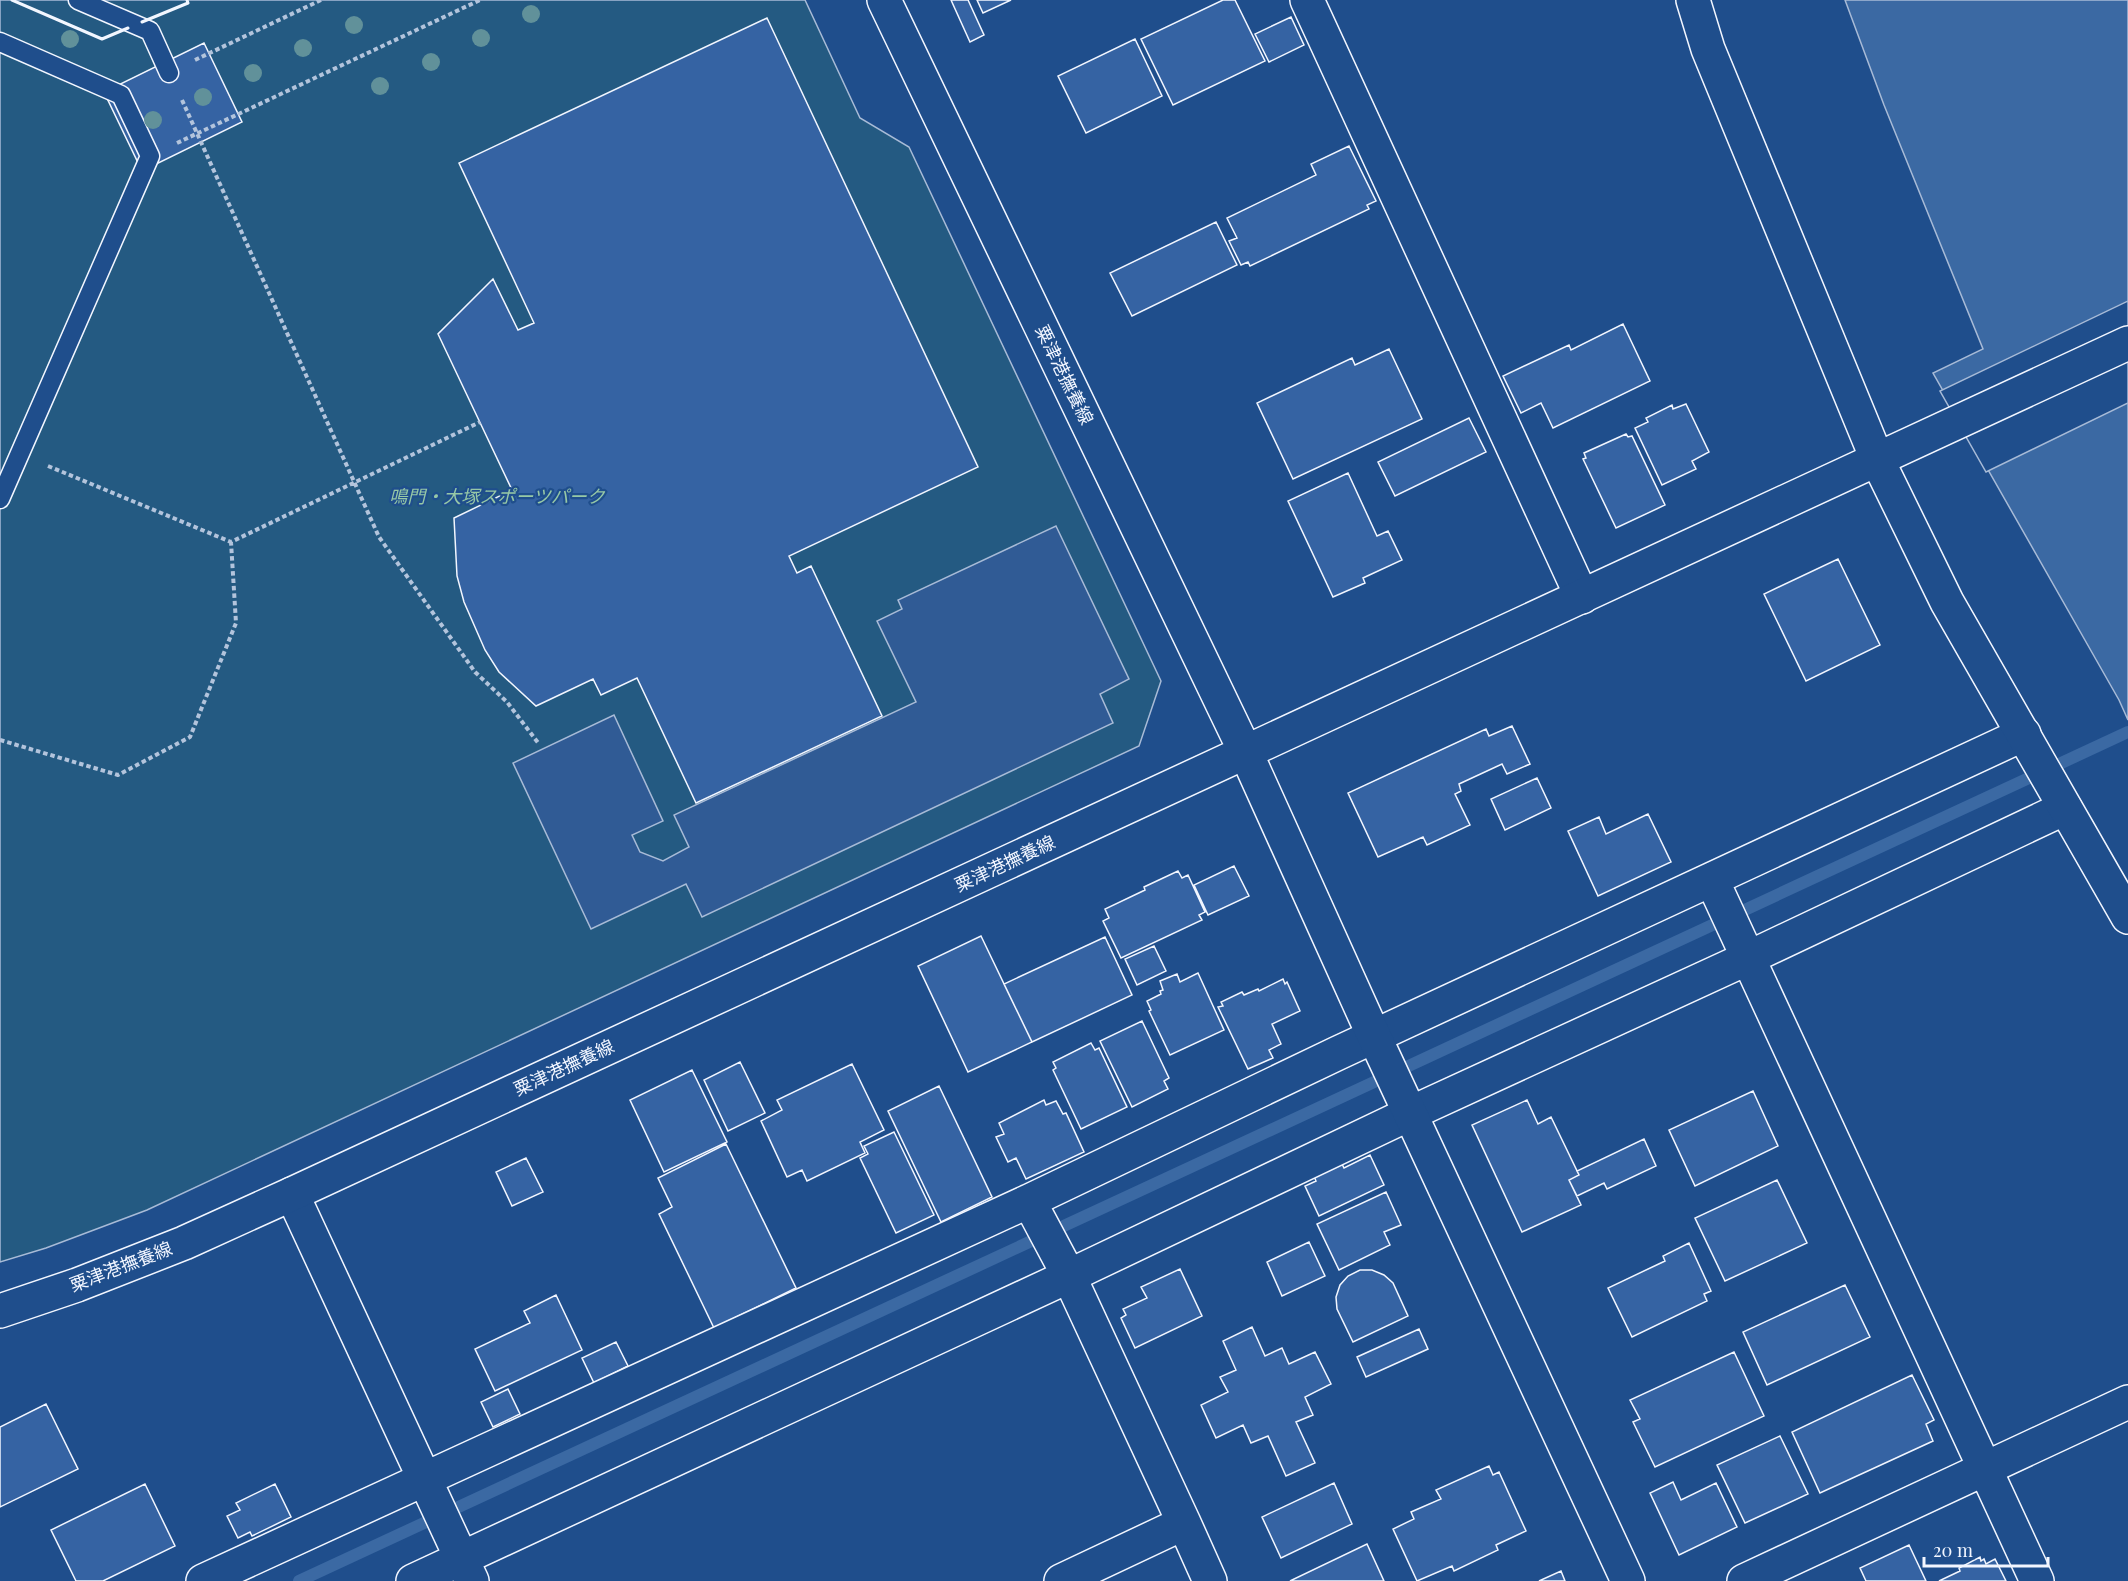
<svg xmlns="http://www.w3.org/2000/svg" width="2128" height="1581" viewBox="0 0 2128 1581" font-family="'Playfair Display','Noto Sans JP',serif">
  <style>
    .green { fill: #245a82; stroke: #a8bbd7; stroke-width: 1.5 }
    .parking { fill: #305b95; stroke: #a8bbd7; stroke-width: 1.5 }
    .water { fill: #3b69a3; stroke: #a8bbd7; stroke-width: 1.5 }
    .pier { fill: #1f4e8c; stroke: #a8bbd7; stroke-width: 1.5 }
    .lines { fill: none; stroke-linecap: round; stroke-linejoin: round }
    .stream { stroke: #3b69a3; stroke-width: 12 }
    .building { fill: #3563a3; stroke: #f2f6ff; stroke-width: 1.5 }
    .lane-casing { stroke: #f2f6ff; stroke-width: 21 }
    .street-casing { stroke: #f2f6ff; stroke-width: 36 }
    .secondary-casing { stroke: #f2f6ff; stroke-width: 36 }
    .path { stroke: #b3c4dc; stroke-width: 4; stroke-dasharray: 4.5 3; stroke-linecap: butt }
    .lane { stroke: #1f4e8c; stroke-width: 18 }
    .street { stroke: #1f4e8c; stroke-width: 33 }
    .secondary { stroke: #1f4e8c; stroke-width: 33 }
    .wall { stroke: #f2f6ff; stroke-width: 3 }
    .tree { fill: #61919a }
    .labels { text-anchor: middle; stroke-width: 4.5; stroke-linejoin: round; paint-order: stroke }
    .street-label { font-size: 18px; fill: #f2f6ff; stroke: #1f4e8c }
    .park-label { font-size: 18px; font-style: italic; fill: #97c8a6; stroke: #1f4e8c }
  </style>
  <rect width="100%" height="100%" fill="#1f4e8c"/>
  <path class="green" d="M 0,0 L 805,0 L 860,118 L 909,147 L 1161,681 L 1139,746 L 147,1210 L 46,1248 L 0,1262 Z"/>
  <path class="parking" d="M 1056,526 L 1129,679 L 1100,694 L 1113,723 L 702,917 L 686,884 L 591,929 L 513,763 L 614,715 L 663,821 L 632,835 L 640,852 L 663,861 L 689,847 L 674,815 L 916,702 L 877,621 L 902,609 L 898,600 Z"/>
  <path class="water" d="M 1845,0 L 2128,0 L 2128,720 L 2119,700 L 1933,373 L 1983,349 L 1884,105 Z"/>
  <path class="pier" d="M 2128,301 L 2128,403 L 1986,472 L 1940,391 Z"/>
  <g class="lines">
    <path class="stream" d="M 299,1581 L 2128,732"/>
  </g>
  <path class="building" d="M 951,0 L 968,0 L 984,35 L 970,42 Z
    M 977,0 L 1011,0 L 983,13 Z
    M 1223,0 L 1235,0 L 1265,61 L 1173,105 L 1141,39 Z
    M 1291,17 L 1304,45 L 1269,62 L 1255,34 Z
    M 767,18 L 978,467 L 789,556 L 797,573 L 811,566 L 882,716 L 696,803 L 637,678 L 601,695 L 593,679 L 536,706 L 499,672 L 485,650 L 464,602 L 457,576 L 454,518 L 512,490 L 438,334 L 493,279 L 518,330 L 534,323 L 459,163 Z
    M 1135,39 L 1162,96 L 1086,133 L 1058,76 Z
    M 204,43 L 242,122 L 142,171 L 104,92 Z
    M 1349,146 L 1376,201 L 1367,205 L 1369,209 L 1250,266 L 1248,262 L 1241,265 L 1229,241 L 1237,238 L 1227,218 L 1316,175 L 1311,164 Z
    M 1216,222 L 1237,265 L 1132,316 L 1110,273 Z
    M 1623,324 L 1650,381 L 1553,428 L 1541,403 L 1521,413 L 1503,376 L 1569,345 L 1571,350 Z
    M 1389,349 L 1422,419 L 1293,479 L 1257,403 L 1352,358 L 1355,365 Z
    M 1686,404 L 1709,452 L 1692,461 L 1696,469 L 1662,485 L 1635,428 L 1648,422 L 1646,418 L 1672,405 L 1673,409 Z
    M 1469,418 L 1486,452 L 1395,496 L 1378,462 Z
    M 1626,434 L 1628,437 L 1632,436 L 1665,505 L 1616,528 L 1583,459 L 1586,458 L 1584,453 Z
    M 1348,473 L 1377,536 L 1388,531 L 1402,560 L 1363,578 L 1365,583 L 1333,597 L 1288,501 Z
    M 1838,559 L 1880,645 L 1806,681 L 1764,594 Z
    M 1512,726 L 1530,764 L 1507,774 L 1502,764 L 1459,784 L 1461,791 L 1455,794 L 1470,825 L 1427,845 L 1423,837 L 1378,857 L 1348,793 L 1486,729 L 1489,736 Z
    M 1537,778 L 1551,808 L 1505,830 L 1491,799 Z
    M 1648,814 L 1671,862 L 1598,896 L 1568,831 L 1599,817 L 1606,834 Z
    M 1234,866 L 1249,896 L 1208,915 L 1194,885 Z
    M 1178,871 L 1182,878 L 1188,875 L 1205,912 L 1199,915 L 1202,920 L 1121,958 L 1103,921 L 1109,918 L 1105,909 L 1145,890 L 1144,887 Z
    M 981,936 L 1032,1042 L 968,1072 L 918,966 Z
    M 1105,937 L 1132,995 L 1032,1042 L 1004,984 Z
    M 1154,946 L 1166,971 L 1137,985 L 1125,959 Z
    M 1198,973 L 1224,1030 L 1170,1055 L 1149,1011 L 1151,1010 L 1147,1001 L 1161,994 L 1160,991 L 1163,990 L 1160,981 L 1177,974 L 1180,982 Z
    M 1283,979 L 1285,984 L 1287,982 L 1300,1011 L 1272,1024 L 1281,1044 L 1269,1050 L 1273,1058 L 1248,1069 L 1218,1007 L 1223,1006 L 1221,1002 L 1242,992 L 1244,995 L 1258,989 L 1259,991 Z
    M 1142,1021 L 1169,1078 L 1164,1081 L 1168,1089 L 1132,1107 L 1100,1041 Z
    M 1091,1043 L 1095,1050 L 1099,1048 L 1127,1107 L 1081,1129 L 1053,1070 L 1056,1068 L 1053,1062 Z
    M 740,1062 L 765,1113 L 728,1131 L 704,1080 Z
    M 852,1064 L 884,1130 L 860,1142 L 865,1153 L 807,1181 L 802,1170 L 787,1177 L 761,1121 L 782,1110 L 777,1100 Z
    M 692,1070 L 727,1142 L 664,1172 L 630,1100 Z
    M 939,1086 L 992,1197 L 941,1222 L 888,1111 Z
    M 1753,1091 L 1778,1146 L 1695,1186 L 1669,1130 Z
    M 1044,1100 L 1046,1105 L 1056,1101 L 1063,1114 L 1066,1113 L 1084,1152 L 1026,1179 L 1016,1158 L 1008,1162 L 996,1137 L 1004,1134 L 999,1123 Z
    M 1527,1100 L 1538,1124 L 1551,1117 L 1579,1175 L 1569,1180 L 1581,1205 L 1522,1232 L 1472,1125 Z
    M 894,1132 L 934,1215 L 896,1233 L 860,1158 L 868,1154 L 864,1146 Z
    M 1644,1139 L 1656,1166 L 1607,1189 L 1604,1183 L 1577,1196 L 1569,1180 L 1579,1175 L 1577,1171 Z
    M 726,1144 L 796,1288 L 714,1328 L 659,1214 L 672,1207 L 658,1178 Z
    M 1370,1155 L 1384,1185 L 1319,1216 L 1305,1186 L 1316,1181 L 1313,1174 L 1341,1162 L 1344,1168 Z
    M 526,1158 L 543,1192 L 512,1206 L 496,1172 Z
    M 1777,1180 L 1807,1243 L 1725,1281 L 1695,1218 Z
    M 1386,1192 L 1401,1225 L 1384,1232 L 1390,1245 L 1339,1270 L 1317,1224 Z
    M 1309,1242 L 1325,1276 L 1282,1296 L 1267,1262 Z
    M 1689,1243 L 1711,1291 L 1704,1294 L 1707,1301 L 1632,1337 L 1608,1288 L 1665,1261 L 1663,1256 Z
    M 1180,1269 L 1202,1316 L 1135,1348 L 1121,1318 L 1126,1315 L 1123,1309 L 1147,1298 L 1141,1287 Z
    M 1360,1270 L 1372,1270 L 1384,1275 L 1393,1283 L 1408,1316 L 1353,1342 L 1337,1309 L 1336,1297 L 1340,1285 L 1348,1276 Z
    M 1845,1285 L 1870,1337 L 1767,1385 L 1743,1332 Z
    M 556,1295 L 582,1350 L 495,1391 L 475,1349 L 530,1323 L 524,1311 Z
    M 1252,1327 L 1265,1356 L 1282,1348 L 1289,1364 L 1315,1352 L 1331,1384 L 1305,1397 L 1313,1415 L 1296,1422 L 1315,1463 L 1286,1476 L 1268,1436 L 1251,1443 L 1243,1425 L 1216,1438 L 1201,1405 L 1228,1392 L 1220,1377 L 1236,1370 L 1223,1341 Z
    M 1419,1329 L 1428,1349 L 1366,1377 L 1357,1357 Z
    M 616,1342 L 628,1366 L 594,1383 L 582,1358 Z
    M 1734,1352 L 1764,1416 L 1655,1467 L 1633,1422 L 1640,1419 L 1630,1400 Z
    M 1912,1375 L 1934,1420 L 1926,1424 L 1933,1441 L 1820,1493 L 1792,1432 Z
    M 508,1389 L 520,1414 L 493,1427 L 481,1402 Z
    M 46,1404 L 78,1469 L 0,1507 L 0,1427 Z
    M 1780,1436 L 1808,1494 L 1745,1523 L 1717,1465 Z
    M 1489,1466 L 1493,1475 L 1499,1472 L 1526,1531 L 1496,1545 L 1498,1550 L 1454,1571 L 1452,1566 L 1417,1581 L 1393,1529 L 1414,1519 L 1411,1512 L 1441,1499 L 1436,1490 Z
    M 1673,1482 L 1681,1500 L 1716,1483 L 1737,1527 L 1679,1555 L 1650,1493 Z
    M 1334,1483 L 1352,1524 L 1281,1558 L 1262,1517 Z
    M 145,1484 L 175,1546 L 103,1581 L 76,1581 L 51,1530 Z
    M 275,1484 L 291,1517 L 252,1536 L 250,1532 L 238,1538 L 227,1516 L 240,1510 L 236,1503 Z
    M 1367,1544 L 1384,1581 L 1290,1581 Z
    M 1909,1545 L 1926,1581 L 1866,1581 L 1860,1568 Z
    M 1980,1557 L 1981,1561 L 1984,1559 L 1986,1564 L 1995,1559 L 2006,1581 L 1939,1581 L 1960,1571 L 1959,1568 Z
    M 1561,1571 L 1565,1581 L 1539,1581 Z"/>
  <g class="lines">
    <g class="lane-casing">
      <path id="lane" d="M 78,0 L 150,31 L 169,73
        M 0,42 L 121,95 L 150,156 L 0,499"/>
    </g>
    <g class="street-casing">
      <path id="street" d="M 1307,0 L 1582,597
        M 1712,880 L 2037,1581
        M 292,1194 L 472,1581
        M 1029,1201 L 1069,1276 L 1184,1523
        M 203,1581 L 1029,1201 L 1338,1053 L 2024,734
        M 413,1581 L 1069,1276 L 1411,1113 L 1748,958 L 2065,808
        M 1061,1581 L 1184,1523 L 1210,1581
        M 1744,1581 L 2128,1402"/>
    </g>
    <g class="secondary-casing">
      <path id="secondary" d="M 884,0 L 1246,753 L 1374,1036 L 1628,1581
        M 1693,0 L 1708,49 L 1877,459 L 1947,602 L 2128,917
        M 0,1311 L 77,1285 L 184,1243 L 292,1194 L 2128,343"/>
    </g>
    <path class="path" d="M 195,60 L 321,0
      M 182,100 L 379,537 L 475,672 L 507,702 L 539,744
      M 177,143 L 480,0
      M 48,466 L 231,542 L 480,422
      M 0,740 L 118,775 L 190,737 L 236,623 L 231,542"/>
    <use href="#lane" class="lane"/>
    <use href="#street" class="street"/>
    <use href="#secondary" class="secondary"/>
    <path class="wall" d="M 12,0 L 102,39 L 128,28
      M 142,22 L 188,3 L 187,0"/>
  </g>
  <g class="tree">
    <circle cx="531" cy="14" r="9"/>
    <circle cx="354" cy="25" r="9"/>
    <circle cx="481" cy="38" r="9"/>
    <circle cx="70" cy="39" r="9"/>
    <circle cx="303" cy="48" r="9"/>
    <circle cx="431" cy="62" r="9"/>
    <circle cx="253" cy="73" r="9"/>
    <circle cx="380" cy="86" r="9"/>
    <circle cx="203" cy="97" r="9"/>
    <circle cx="153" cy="120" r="9"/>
  </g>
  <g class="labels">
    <g class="street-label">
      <text transform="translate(1064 375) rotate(64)" y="6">粟津港撫養線</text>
      <text transform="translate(1005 864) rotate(-25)" y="6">粟津港撫養線</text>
      <text transform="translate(564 1068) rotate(-25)" y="6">粟津港撫養線</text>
      <text transform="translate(121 1267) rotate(-21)" y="6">粟津港撫養線</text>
    </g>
    <g class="park-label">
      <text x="497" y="503">鳴門・大塚スポーツパーク</text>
    </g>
  </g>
  <path d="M1924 1557v9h124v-9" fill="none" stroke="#f2f6ff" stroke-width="3"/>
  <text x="1933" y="1557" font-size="18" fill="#f2f6ff" stroke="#1f4e8c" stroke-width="4.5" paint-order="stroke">20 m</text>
</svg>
